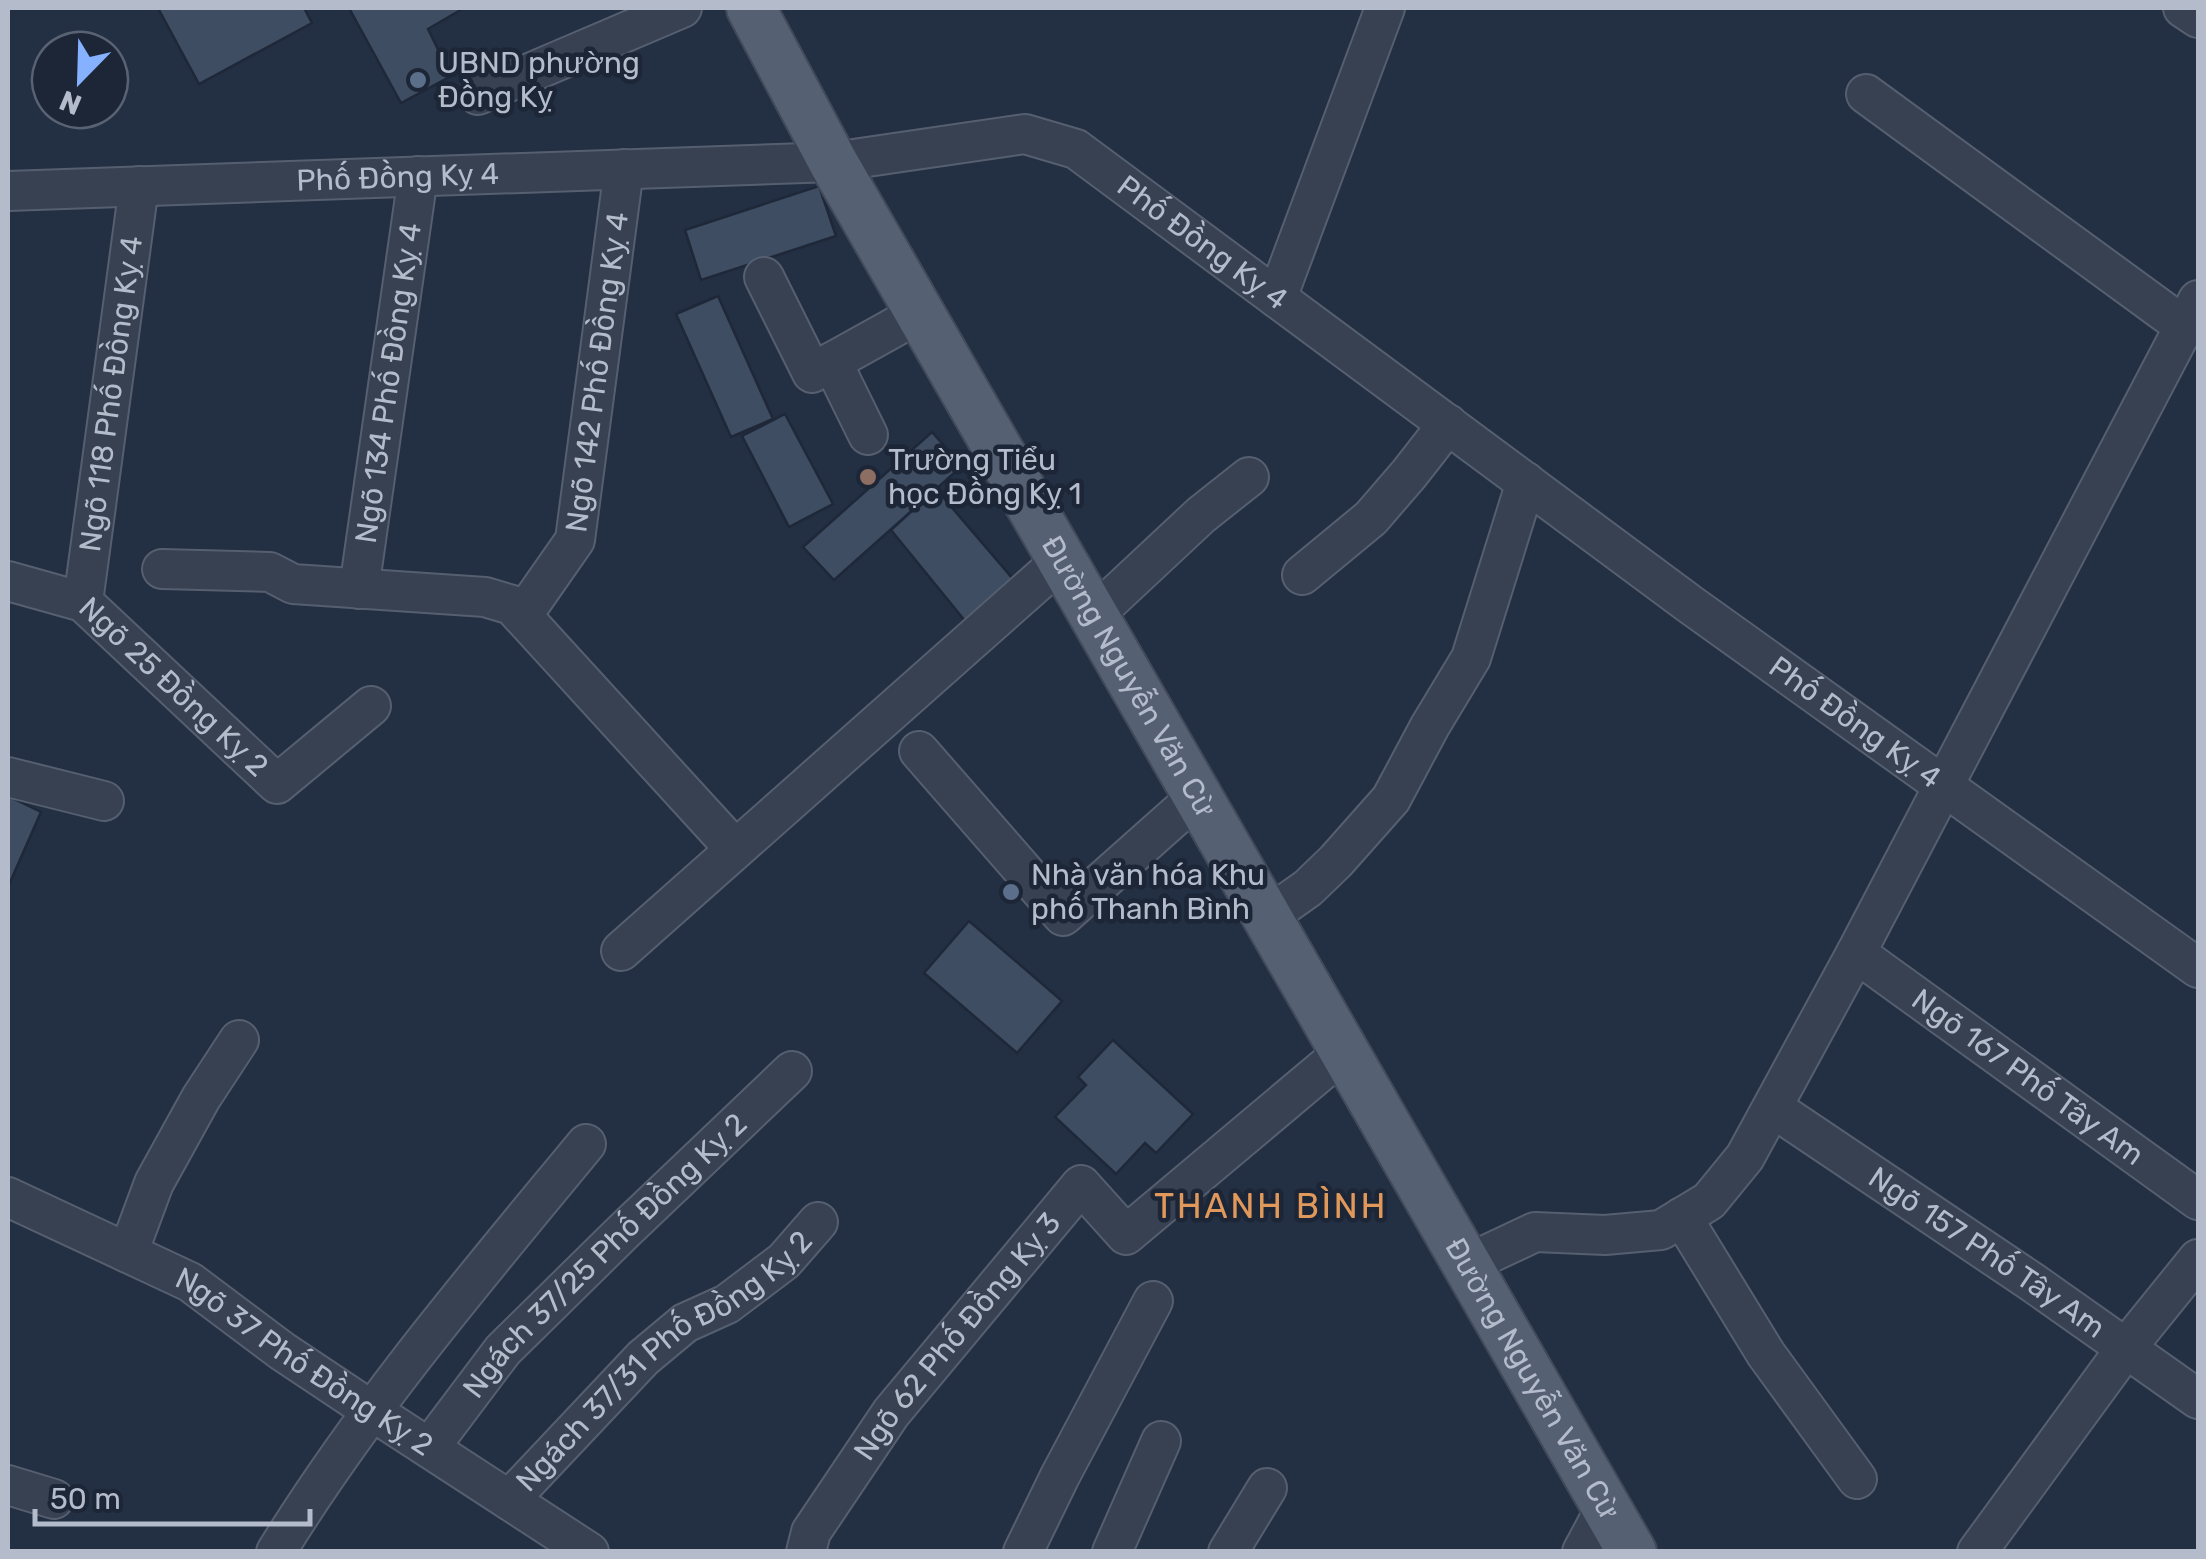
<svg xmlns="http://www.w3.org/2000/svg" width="2206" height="1559" viewBox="0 0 2206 1559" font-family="Rubik,sans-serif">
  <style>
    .building { fill: #3e4d62; stroke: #1e2839; stroke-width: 2.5 }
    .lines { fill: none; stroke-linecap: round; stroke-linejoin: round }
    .minor-casing { stroke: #555f6f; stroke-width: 42 }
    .major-casing { stroke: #414a5b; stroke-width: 52 }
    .minor { stroke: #374152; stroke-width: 38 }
    .major { stroke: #556072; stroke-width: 48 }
    .service-dot { fill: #5c6f8a; stroke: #1c2637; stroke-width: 4 }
    .education-dot { fill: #8d6e63; stroke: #1c2637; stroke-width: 4 }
    .labels { text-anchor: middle; stroke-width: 9; stroke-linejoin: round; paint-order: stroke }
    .poi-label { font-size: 30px; fill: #b4bccc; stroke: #1c2637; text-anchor: start }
    .street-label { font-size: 30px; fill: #b4bccc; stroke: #1c2637 }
    .quarter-label { font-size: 35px; letter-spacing: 2.5px; fill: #e0995b; stroke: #1c2637 }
  </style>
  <rect width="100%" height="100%" fill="#232f42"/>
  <path class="building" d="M 158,8 L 304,8 L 312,23 L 199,84 Z
    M 349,8 L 464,8 L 428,29 L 451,76 L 401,103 Z
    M 819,186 L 836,236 L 701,280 L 685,230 Z
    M 718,296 L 773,419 L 731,437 L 676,314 Z
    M 785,414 L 833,504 L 789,527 L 742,436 Z
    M 932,432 L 962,466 L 834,580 L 803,547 Z
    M 936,489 L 1019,586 L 970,627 L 891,530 Z
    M 8,796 L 41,812 L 8,887 Z
    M 969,921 L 1062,1001 L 1017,1053 L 924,973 Z
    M 1113,1040 L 1193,1114 L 1156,1153 L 1145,1143 L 1116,1174 L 1055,1117 L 1086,1085 L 1078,1077 Z"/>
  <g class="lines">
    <g class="minor-casing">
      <g id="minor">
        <path d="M 2183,8 L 2198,18"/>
        <path d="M 1866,94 L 2185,327"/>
        <path d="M 478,95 L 682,8"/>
        <path id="s1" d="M 8,191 L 833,162 L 1025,134 L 1076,149 L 1691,605 L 2198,968"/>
        <path d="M 764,277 L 812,373 L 920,313"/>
        <path d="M 1277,298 L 1385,8"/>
        <path d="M 832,362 L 868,435"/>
        <path d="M 162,569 L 270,572 L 293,584 L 485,597 L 512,605 L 735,849"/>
        <path d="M 1302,575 L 1371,518 L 1409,474 L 1448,424"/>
        <path id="s2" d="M 8,581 L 83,602 L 277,784 L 371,706"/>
        <path id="s3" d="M 359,589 L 418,176"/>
        <path id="s4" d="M 83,602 L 139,186"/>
        <path d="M 1094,615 L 1201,515 L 1249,477"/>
        <path id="s5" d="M 522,616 L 575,540 L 624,169"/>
        <path d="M 919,751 L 1063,916 L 1198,796"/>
        <path d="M 8,777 L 104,801"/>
        <path d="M 1267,917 L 1308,888 L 1336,861 L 1391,799 L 1430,726 L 1471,658 L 1526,482"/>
        <path d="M 621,951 L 1062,560"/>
        <path id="s6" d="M 1856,953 L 2198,1200"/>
        <path id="s7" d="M 1773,1108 L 2032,1282 L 2198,1399"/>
        <path id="s8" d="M 8,1197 L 190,1282 L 282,1351 L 372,1411 L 589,1552"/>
        <path d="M 1682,1217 L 1766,1354 L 1857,1479"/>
        <path d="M 128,1253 L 154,1183 L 201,1098 L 239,1040"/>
        <path d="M 1467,1264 L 1535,1232 L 1605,1235 L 1661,1230 L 1709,1201 L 1745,1157 L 1856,953 L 2198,300"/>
        <path id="s9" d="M 430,1447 L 503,1350 L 624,1231 L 792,1071"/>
        <path d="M 8,1485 L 54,1499"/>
        <path id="s10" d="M 509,1500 L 643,1358 L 685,1323 L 727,1304 L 784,1261 L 818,1222"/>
        <path d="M 276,1552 C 366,1406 478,1275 586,1144"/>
        <path id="s11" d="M 806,1552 L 811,1532 L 891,1413 L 1081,1185 L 1126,1235 L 1345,1051"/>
        <path d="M 1023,1552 L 1060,1476 L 1153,1301"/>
        <path d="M 1112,1552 L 1161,1441"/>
        <path d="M 1228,1552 L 1267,1488"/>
        <path d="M 1582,1552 L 1606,1507"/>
        <path d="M 1977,1552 L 2126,1348 L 2198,1259"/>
      </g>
    </g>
    <g class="major-casing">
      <g id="major">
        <path id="s12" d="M 751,8 L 833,162 L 1632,1552"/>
      </g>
    </g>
    <use href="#minor" class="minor"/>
    <use href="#major" class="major"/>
  </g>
  <g class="service-dot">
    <circle cx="418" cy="80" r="10"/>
    <circle cx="1011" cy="892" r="10"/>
  </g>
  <circle class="education-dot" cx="868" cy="477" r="10"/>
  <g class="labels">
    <g class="poi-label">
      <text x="438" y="73">UBND phường<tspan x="438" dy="34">Đồng Kỵ</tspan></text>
      <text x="888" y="470">Trường Tiểu<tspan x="888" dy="34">học Đồng Kỵ 1</tspan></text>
      <text x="1031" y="885">Nhà văn hóa Khu<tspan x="1031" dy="34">phố Thanh Bình</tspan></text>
    </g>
    <g class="street-label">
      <text dy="10" stroke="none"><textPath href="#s1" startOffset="390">Phố Đồng Kỵ 4</textPath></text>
      <text dy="10" stroke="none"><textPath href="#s1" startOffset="1230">Phố Đồng Kỵ 4</textPath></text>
      <text dy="10" stroke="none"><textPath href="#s5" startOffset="262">Ngõ 142 Phố Đồng Kỵ 4</textPath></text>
      <text dy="10" stroke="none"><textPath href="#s3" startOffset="208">Ngõ 134 Phố Đồng Kỵ 4</textPath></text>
      <text dy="10" stroke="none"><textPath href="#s4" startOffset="210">Ngõ 118 Phố Đồng Kỵ 4</textPath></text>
      <text dy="10" stroke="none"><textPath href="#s12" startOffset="768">Đường Nguyễn Văn Cừ</textPath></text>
      <text dy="10" stroke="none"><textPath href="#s2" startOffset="202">Ngõ 25 Đồng Kỵ 2</textPath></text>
      <text dy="10" stroke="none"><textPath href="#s1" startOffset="2040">Phố Đồng Kỵ 4</textPath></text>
      <text dy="10" stroke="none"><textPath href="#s6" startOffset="212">Ngõ 167 Phố Tây Am</textPath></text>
      <text dy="10" stroke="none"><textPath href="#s7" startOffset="258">Ngõ 157 Phố Tây Am</textPath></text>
      <text dy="10" stroke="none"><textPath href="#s9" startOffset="260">Ngách 37/25 Phố Đồng Kỵ 2</textPath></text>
      <text dy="10" stroke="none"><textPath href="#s11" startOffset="265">Ngõ 62 Phố Đồng Kỵ 3</textPath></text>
      <text dy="10" stroke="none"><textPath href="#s10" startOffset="210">Ngách 37/31 Phố Đồng Kỵ 2</textPath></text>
      <text dy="10" stroke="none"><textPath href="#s8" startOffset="340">Ngõ 37 Phố Đồng Kỵ 2</textPath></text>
      <text dy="10" stroke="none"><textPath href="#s12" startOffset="1578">Đường Nguyễn Văn Cừ</textPath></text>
    </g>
    <g class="quarter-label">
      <text x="1271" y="1218">THANH BÌNH</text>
    </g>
  </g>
  <rect width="2206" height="1559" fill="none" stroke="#b4bccc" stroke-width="20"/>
  <g transform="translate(80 80) rotate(203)"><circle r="48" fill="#1c2637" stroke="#596273" stroke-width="2.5"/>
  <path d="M0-8L18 38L0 25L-18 38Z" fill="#86b1ff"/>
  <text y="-15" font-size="28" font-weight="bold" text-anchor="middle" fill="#b4bccc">N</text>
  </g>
  <path d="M35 1509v15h275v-15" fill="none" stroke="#b4bccc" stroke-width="5"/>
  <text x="50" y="1509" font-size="30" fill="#b4bccc" stroke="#1c2637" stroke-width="8" paint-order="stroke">50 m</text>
</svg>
